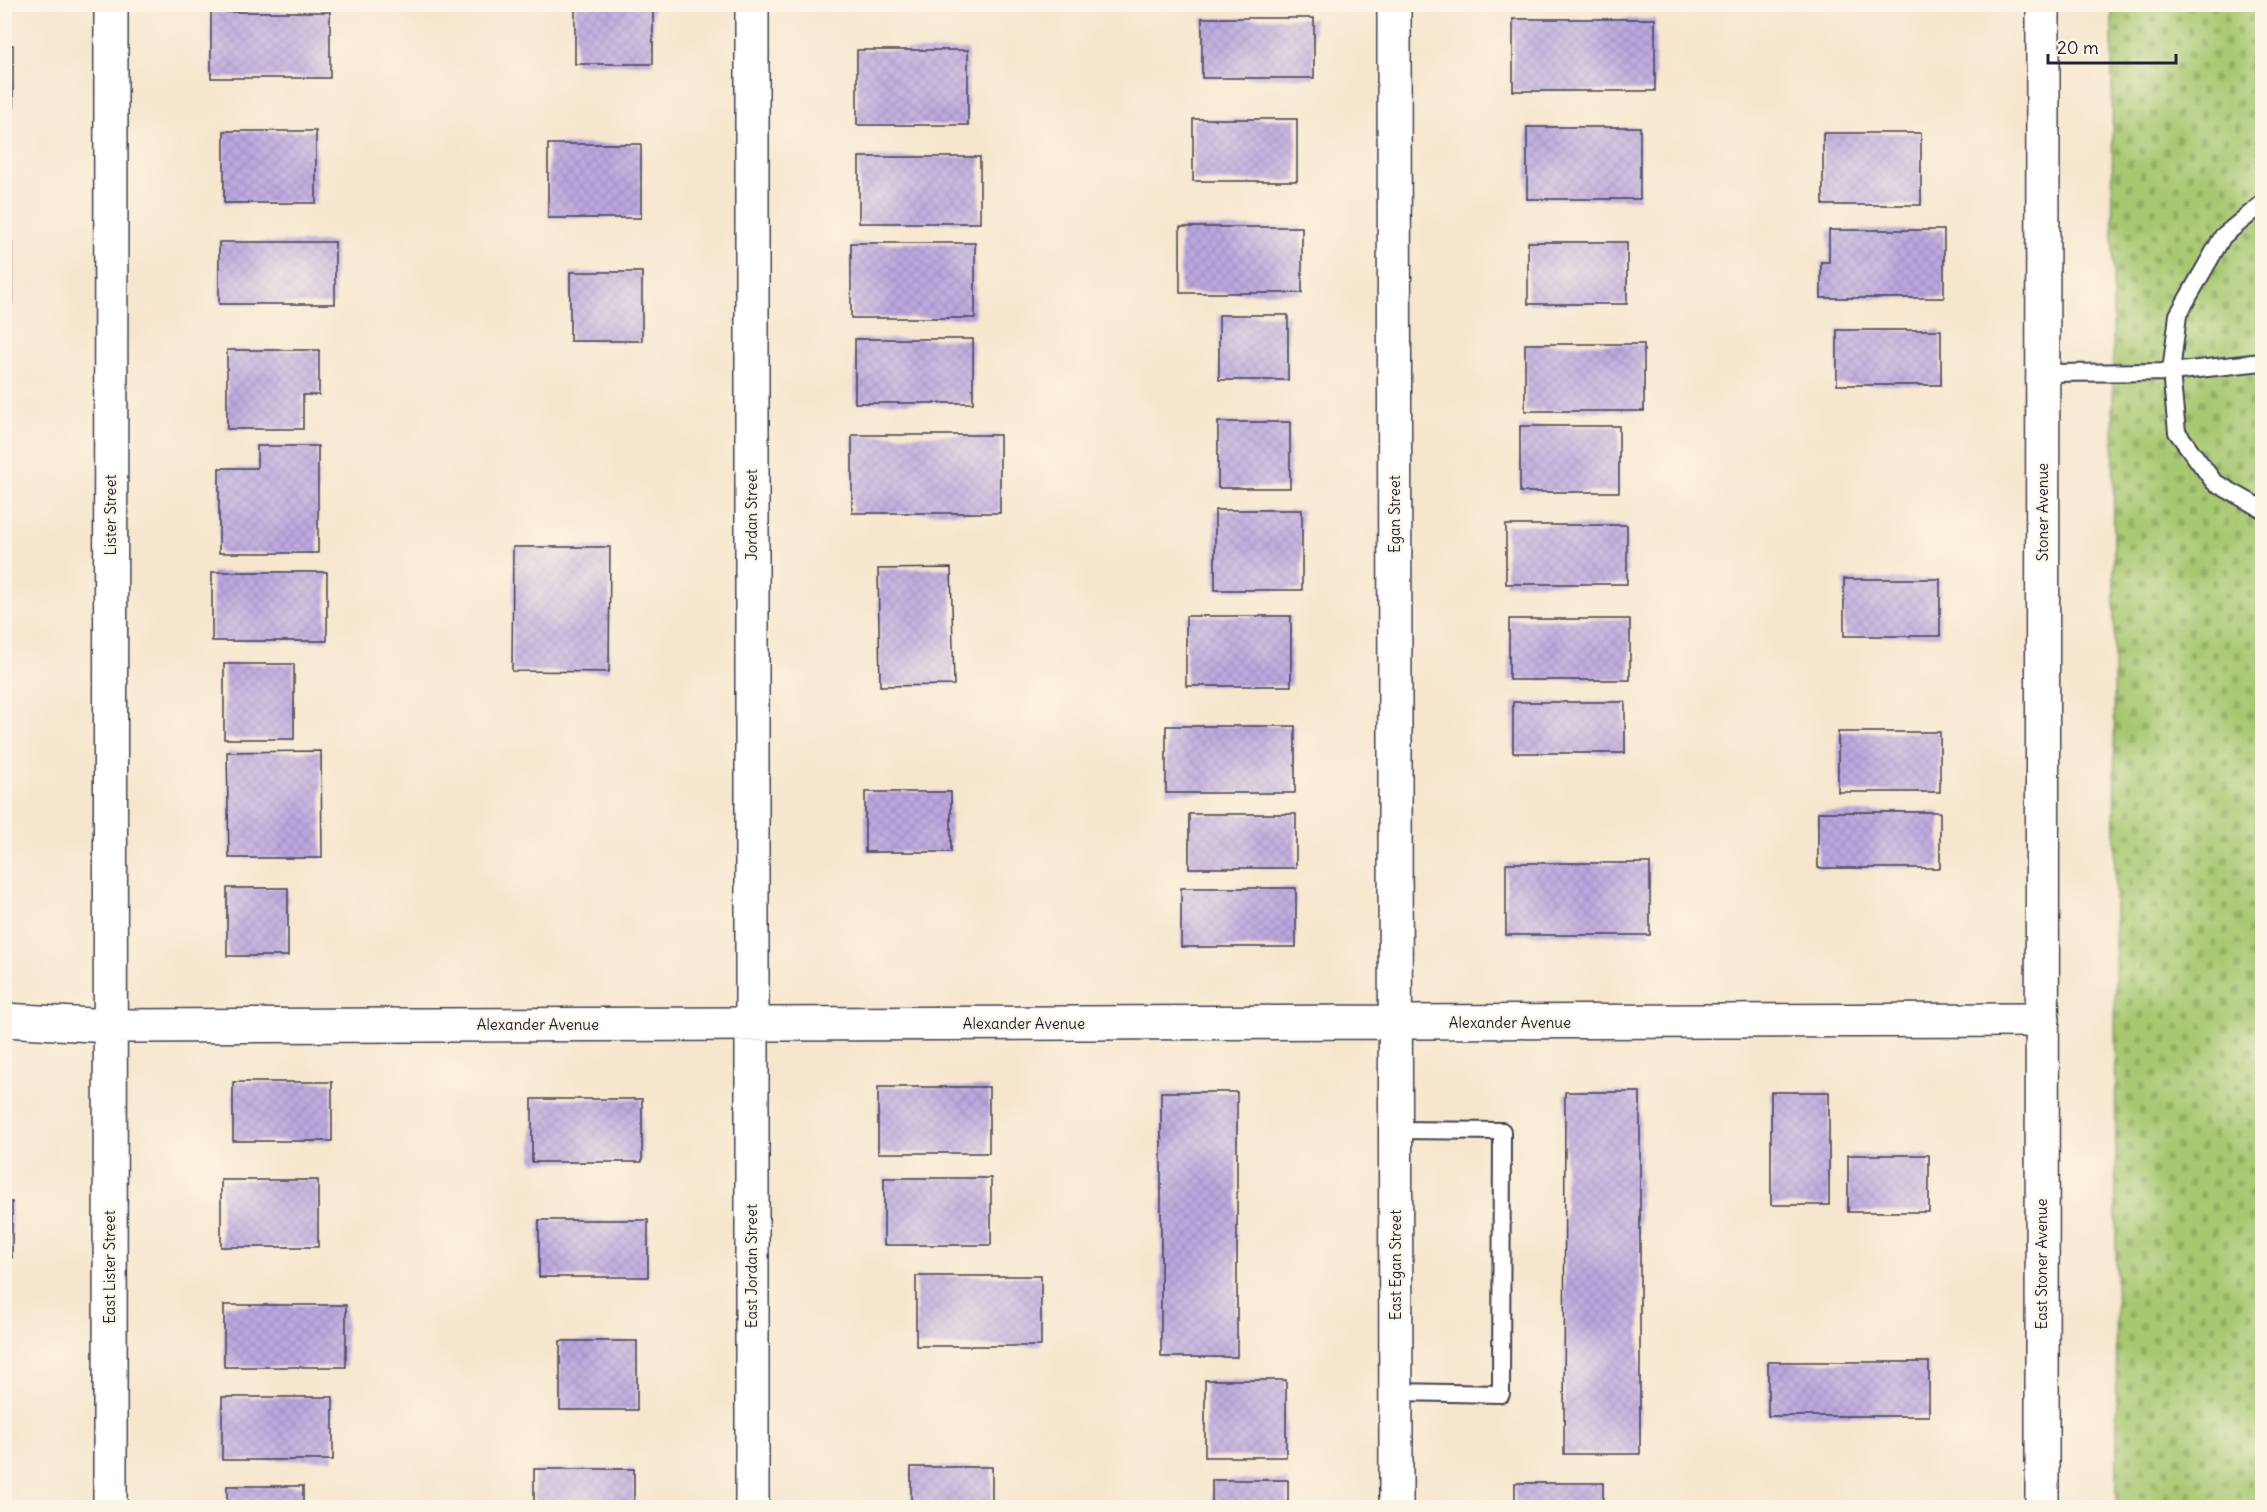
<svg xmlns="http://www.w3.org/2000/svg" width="2267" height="1512" viewBox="0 0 2267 1512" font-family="Delius,sans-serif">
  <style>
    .cemetery { fill: url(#cemetery-stones); stroke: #647556; stroke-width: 1.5 }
    .building { fill: url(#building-cross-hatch) }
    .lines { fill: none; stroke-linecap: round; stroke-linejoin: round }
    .service-casing { stroke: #423f51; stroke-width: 20 }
    .minor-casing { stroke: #423f51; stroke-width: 36 }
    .tertiary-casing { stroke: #423f51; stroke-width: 36 }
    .path { stroke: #423f51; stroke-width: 4; stroke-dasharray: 1.5 4.5; stroke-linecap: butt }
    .service { stroke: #fff; stroke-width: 16 }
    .minor { stroke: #fff; stroke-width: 33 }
    .tertiary { stroke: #fff; stroke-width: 33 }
    .labels { text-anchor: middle; stroke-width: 4.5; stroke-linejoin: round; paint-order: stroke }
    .street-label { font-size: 15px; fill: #22223b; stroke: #fcf5e5 }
  </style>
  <defs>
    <pattern id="cemetery-stones" width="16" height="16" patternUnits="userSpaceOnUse" patternTransform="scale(1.5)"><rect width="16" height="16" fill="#a7c871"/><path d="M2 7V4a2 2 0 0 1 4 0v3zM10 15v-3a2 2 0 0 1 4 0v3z" fill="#8fac63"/></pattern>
    <pattern id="building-cross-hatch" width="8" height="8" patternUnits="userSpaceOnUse" patternTransform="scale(1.5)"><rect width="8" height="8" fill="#bba7df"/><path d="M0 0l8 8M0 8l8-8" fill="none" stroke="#a08fc0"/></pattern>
  </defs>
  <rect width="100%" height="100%" fill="#fcf5e5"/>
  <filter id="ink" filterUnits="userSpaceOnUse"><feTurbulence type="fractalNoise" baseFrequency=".0167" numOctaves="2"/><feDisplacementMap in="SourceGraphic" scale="12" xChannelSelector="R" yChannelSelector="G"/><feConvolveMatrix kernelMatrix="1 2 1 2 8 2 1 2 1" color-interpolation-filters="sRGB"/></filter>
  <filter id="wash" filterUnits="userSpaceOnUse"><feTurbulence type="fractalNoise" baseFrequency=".008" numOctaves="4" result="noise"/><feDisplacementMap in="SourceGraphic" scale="24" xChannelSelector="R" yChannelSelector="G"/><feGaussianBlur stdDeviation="1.35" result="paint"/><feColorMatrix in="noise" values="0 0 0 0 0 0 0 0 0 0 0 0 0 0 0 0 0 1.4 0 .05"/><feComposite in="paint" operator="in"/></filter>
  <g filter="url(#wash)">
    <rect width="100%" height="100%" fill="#f7e6ce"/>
    <path class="cemetery" d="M 2112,5 L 2262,5 L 2262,1507 L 2117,1507 Z"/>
    <g id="blocks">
      <path class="building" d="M 575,4 L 653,4 L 653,64 L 575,64 Z
        M 211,12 L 330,12 L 330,78 L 211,78 Z
        M 1202,18 L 1314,18 L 1314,78 L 1202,78 Z
        M 1513,19 L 1655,19 L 1655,91 L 1513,91 Z
        M 4,45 L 13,45 L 13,110 L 4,110 Z
        M 857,50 L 968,50 L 968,125 L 857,125 Z
        M 1193,119 L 1297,119 L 1297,181 L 1193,181 Z
        M 1527,127 L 1640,127 L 1640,199 L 1527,199 Z
        M 224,131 L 316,131 L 316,203 L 224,203 Z
        M 1823,133 L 1921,133 L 1921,205 L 1823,205 Z
        M 548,144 L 641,144 L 641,218 L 548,218 Z
        M 859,157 L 980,157 L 980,223 L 859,223 Z
        M 1180,227 L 1302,227 L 1302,293 L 1180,293 Z
        M 1829,230 L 1944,230 L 1944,298 L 1821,298 L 1821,262 L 1829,262 Z
        M 4,242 L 12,242 L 12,304 L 4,304 Z
        M 219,242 L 335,242 L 335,304 L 219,304 Z
        M 1528,242 L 1627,242 L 1627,304 L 1528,304 Z
        M 851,243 L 975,243 L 975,318 L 851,318 Z
        M 570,272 L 642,272 L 642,341 L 570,341 Z
        M 1219,315 L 1288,315 L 1288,380 L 1219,380 Z
        M 1837,330 L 1941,330 L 1941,385 L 1837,385 Z
        M 855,339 L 973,339 L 973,403 L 855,403 Z
        M 1525,344 L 1644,344 L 1644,411 L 1525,411 Z
        M 227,350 L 319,350 L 319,395 L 303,395 L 303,429 L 227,429 Z
        M 1218,422 L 1290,422 L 1290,488 L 1218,488 Z
        M 1520,426 L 1619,426 L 1619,492 L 1520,492 Z
        M 852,435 L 1000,435 L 1000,513 L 852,513 Z
        M 257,446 L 318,446 L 318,553 L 219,553 L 219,468 L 257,468 Z
        M 1215,510 L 1302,510 L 1302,590 L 1215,590 Z
        M 1506,525 L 1627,525 L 1627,584 L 1506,584 Z
        M 513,547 L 610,547 L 609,672 L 512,671 Z
        M 951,568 L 954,685 L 880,686 L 878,569 Z
        M 212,572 L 327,572 L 327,641 L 212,641 Z
        M 1844,579 L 1940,579 L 1940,636 L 1844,636 Z
        M 1186,616 L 1291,616 L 1291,686 L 1186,686 Z
        M 1509,619 L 1630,619 L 1630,680 L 1509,680 Z
        M 224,664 L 294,664 L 294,739 L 224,739 Z
        M 1513,702 L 1625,702 L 1625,753 L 1513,753 Z
        M 1166,726 L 1295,726 L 1295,793 L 1166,793 Z
        M 1838,732 L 1940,732 L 1940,792 L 1838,792 Z
        M 321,751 L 322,858 L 229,858 L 227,752 Z
        M 865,792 L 951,792 L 951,852 L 865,852 Z
        M 1818,812 L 1940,812 L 1940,868 L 1818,868 Z
        M 1189,814 L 1296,814 L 1296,868 L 1189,868 Z
        M 1506,863 L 1650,863 L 1650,935 L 1506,935 Z
        M 227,888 L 288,888 L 288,956 L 227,956 Z
        M 1181,888 L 1296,888 L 1296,947 L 1181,947 Z
        M 233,1082 L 332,1082 L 332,1141 L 233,1141 Z
        M 878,1087 L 989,1087 L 989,1153 L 878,1153 Z
        M 1161,1092 L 1237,1092 L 1237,1357 L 1161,1357 Z
        M 1565,1092 L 1640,1092 L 1640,1454 L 1564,1454 Z
        M 1771,1092 L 1829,1092 L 1829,1205 L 1771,1205 Z
        M 532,1099 L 642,1099 L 642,1162 L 532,1162 Z
        M 1848,1155 L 1929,1155 L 1929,1212 L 1848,1212 Z
        M 884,1178 L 991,1178 L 991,1245 L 884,1245 Z
        M 221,1180 L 318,1180 L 318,1247 L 221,1247 Z
        M 4,1202 L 12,1202 L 12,1258 L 4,1258 Z
        M 539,1220 L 648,1220 L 648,1277 L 539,1277 Z
        M 916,1276 L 1041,1276 L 1041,1346 L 916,1346 Z
        M 224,1305 L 346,1305 L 346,1367 L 224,1367 Z
        M 560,1341 L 637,1341 L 637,1410 L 560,1410 Z
        M 1768,1362 L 1929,1362 L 1929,1416 L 1768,1416 Z
        M 1205,1380 L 1286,1380 L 1286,1457 L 1205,1457 Z
        M 222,1397 L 333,1397 L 333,1460 L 222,1460 Z
        M 911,1467 L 992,1467 L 992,1508 L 911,1508 Z
        M 534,1469 L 634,1469 L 634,1508 L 534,1508 Z
        M 1212,1480 L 1288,1480 L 1288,1508 L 1212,1508 Z
        M 1515,1483 L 1603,1483 L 1603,1508 L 1515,1508 Z
        M 227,1486 L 303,1486 L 303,1508 L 227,1508 Z"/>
    </g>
  </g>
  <g filter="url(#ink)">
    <use href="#blocks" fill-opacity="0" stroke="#423f51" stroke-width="1.5"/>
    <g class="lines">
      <g class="service-casing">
        <path id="service" d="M 2262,204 L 2223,236 L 2178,315 L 2171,372 L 2177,432 L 2214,482 L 2262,509
          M 2043,373 L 2171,372 L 2262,362
          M 1396,1392 L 1501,1394 L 1502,1131 L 1397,1130"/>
      </g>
      <g class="minor-casing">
        <path id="minor" d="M 752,4 L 752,1508
          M 1394,4 L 1396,1508
          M 4,1020 L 110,1026 L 2043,1020
          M 110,1508 L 111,4"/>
      </g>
      <g class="tertiary-casing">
        <path id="tertiary" d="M 2042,1508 L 2043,4"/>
      </g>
      <path class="path" d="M 2257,174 L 2259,16 L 2262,16"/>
      <use href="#service" class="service"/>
      <use href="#minor" class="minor"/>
      <use href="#tertiary" class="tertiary"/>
    </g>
  </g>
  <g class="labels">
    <g class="street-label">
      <text transform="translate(2043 512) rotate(-90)" y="5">Stoner Avenue</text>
      <text transform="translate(1395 514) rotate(-90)" y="5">Egan Street</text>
      <text transform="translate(111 515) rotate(-90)" y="5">Lister Street</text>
      <text transform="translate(752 515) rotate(-90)" y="5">Jordan Street</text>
      <text x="1510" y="1028">Alexander Avenue</text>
      <text x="1024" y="1029">Alexander Avenue</text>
      <text x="538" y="1030">Alexander Avenue</text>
      <text transform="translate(2042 1264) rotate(-90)" y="5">East Stoner Avenue</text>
      <text transform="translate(1396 1265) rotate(-90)" y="5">East Egan Street</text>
      <text transform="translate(752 1266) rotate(-90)" y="5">East Jordan Street</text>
      <text transform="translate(110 1267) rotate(-90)" y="5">East Lister Street</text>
    </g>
  </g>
  <rect width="2267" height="1512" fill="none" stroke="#fcf5e5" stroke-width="24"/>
  <path d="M2048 54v9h128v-9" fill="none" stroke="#22223b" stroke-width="3"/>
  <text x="2057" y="54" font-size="18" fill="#22223b" stroke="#fcf5e5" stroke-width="4.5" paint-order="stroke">20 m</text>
</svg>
